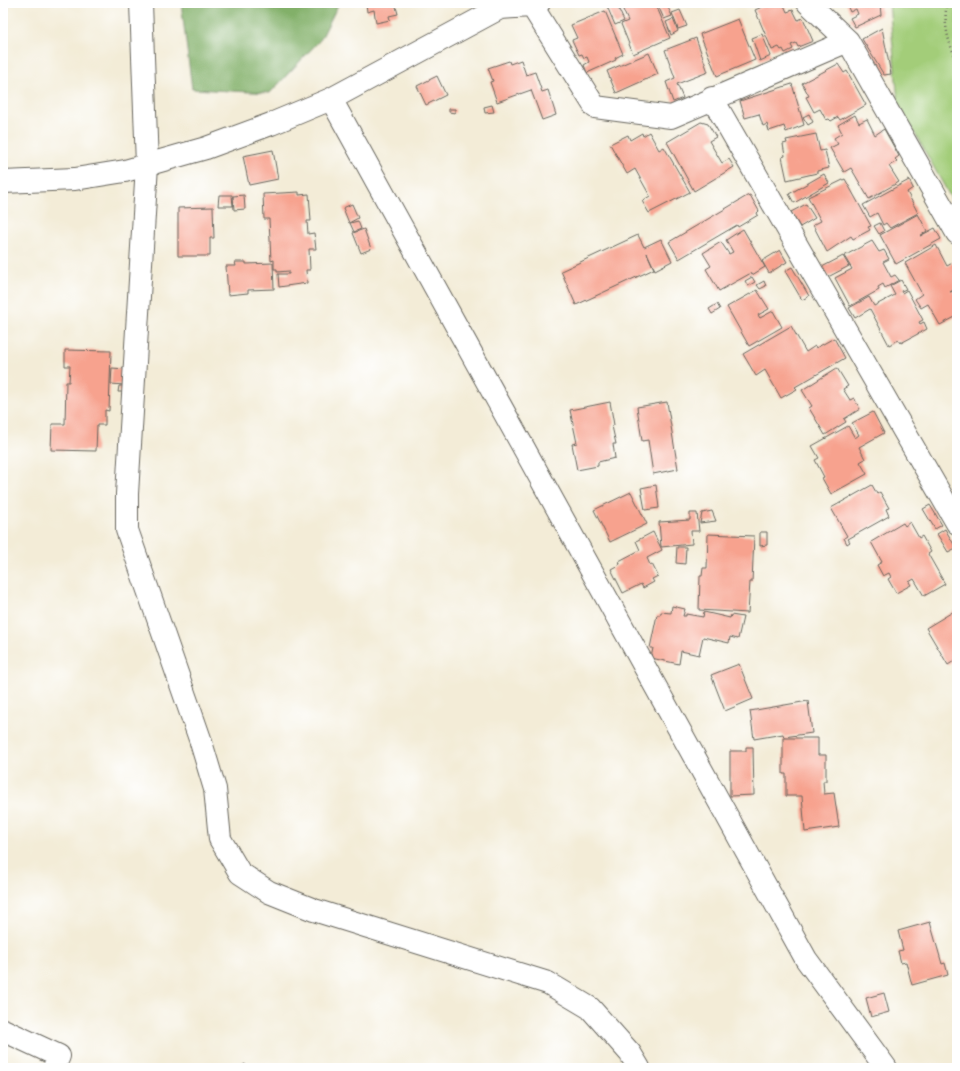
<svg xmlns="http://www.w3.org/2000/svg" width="960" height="1071" viewBox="0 0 960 1071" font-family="'Libre Caslon Text',serif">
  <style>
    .green { fill: #a3cd79; stroke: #60744a }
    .forest { fill: #82b069; stroke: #4f6642 }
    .building { fill: #f7a28e }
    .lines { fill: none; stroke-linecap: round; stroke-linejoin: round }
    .minor-casing { stroke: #67655d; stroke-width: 24 }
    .path { stroke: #67655d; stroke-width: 2.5; stroke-dasharray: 1 3; stroke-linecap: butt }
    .minor { stroke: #fff; stroke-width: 22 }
  </style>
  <rect width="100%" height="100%" fill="#fff"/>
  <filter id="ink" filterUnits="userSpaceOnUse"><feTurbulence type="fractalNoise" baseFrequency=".025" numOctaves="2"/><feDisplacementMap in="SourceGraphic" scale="8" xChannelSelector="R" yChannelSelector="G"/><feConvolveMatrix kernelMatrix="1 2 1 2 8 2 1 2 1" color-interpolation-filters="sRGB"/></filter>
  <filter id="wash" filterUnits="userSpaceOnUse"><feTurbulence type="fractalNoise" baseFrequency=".012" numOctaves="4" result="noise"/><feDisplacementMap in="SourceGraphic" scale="16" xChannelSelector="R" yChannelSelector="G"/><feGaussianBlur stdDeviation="0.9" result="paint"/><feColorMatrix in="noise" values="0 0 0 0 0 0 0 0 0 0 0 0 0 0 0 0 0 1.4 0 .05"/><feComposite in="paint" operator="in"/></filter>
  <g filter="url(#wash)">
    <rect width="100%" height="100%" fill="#f3ecd7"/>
    <path class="green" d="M 889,3 L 957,3 L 957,209 L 898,103 Z"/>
    <path class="forest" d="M 181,3 L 339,3 L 321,39 L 270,93 L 192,89 Z"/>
    <g id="blocks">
      <path class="building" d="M 366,3 L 395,3 L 398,14 L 389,16 L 390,20 L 376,23 L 374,10 L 367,12 Z
        M 609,3 L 616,3 L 624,21 L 615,25 L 606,4 Z
        M 620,3 L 655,3 L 670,38 L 633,54 L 621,24 L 628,21 Z
        M 657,3 L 666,3 L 672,16 L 664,19 Z
        M 771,3 L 783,3 L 787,12 L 793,10 L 798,20 L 803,18 L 813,41 L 798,47 L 796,43 L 791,45 L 793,49 L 785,53 L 783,49 L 781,50 L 779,47 L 772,50 L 755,10 Z
        M 846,3 L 880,3 L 881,15 L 855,27 L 850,18 L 858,14 L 856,9 L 850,12 Z
        M 680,10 L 687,26 L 678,29 L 672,13 Z
        M 605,11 L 623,54 L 615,58 L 616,60 L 587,73 L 584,65 L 589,62 L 587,57 L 584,58 L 582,54 L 579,55 L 572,40 L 577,38 L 571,25 Z
        M 673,19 L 678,31 L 671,35 L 666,22 Z
        M 738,19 L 755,60 L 717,76 L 700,34 Z
        M 882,28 L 891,74 L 884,75 L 862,39 Z
        M 762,34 L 771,56 L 760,61 L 752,38 Z
        M 696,38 L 708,72 L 677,84 L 683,98 L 673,102 L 666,82 L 675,78 L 665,50 Z
        M 649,53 L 658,74 L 616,93 L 607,71 Z
        M 521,60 L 526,75 L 535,72 L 542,92 L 548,90 L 556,115 L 542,120 L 531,90 L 497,102 L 490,82 L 493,81 L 488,68 L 509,61 L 510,64 Z
        M 838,64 L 844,73 L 847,71 L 866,105 L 840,120 L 838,117 L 831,121 L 829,119 L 826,120 L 820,109 L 814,112 L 806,97 L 809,96 L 802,83 Z
        M 437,76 L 446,95 L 426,105 L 417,86 Z
        M 792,84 L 804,125 L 786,132 L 784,126 L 769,131 L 767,124 L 763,126 L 759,114 L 745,118 L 740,101 Z
        M 492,105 L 494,112 L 485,113 L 484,107 Z
        M 449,109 L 455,109 L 455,113 L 449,112 Z
        M 809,114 L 813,122 L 808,125 L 803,117 Z
        M 855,115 L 859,123 L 867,119 L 875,135 L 884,129 L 899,156 L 895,159 L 897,161 L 889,166 L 899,182 L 869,199 L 851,168 L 844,172 L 830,148 L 838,144 L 834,138 L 842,133 L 838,125 Z
        M 701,122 L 708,124 L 716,137 L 709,141 L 722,163 L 729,159 L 734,167 L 694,191 L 667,142 Z
        M 649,132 L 659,150 L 664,147 L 690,192 L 649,213 L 642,201 L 650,196 L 635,169 L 627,174 L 610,144 L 628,135 L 630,140 L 642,133 L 643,136 Z
        M 816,134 L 820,151 L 825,150 L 829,168 L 817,171 L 817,173 L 787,180 L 782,157 L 785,156 L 783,144 L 787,143 L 786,140 Z
        M 273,150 L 278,179 L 249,185 L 243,156 Z
        M 824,174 L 829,183 L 794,203 L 789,194 Z
        M 845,179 L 871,226 L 868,227 L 870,230 L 853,239 L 851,236 L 827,252 L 813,225 L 821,221 L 808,197 Z
        M 909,180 L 913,188 L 907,192 L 918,213 L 890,228 L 886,223 L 883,225 L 877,213 L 870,217 L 863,205 Z
        M 299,192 L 299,195 L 309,194 L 311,221 L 307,221 L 308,234 L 314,233 L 316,249 L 309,249 L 310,270 L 306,270 L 307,283 L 279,287 L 278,274 L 289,274 L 289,271 L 277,272 L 277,269 L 274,269 L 274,260 L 271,261 L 269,219 L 264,219 L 263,194 Z
        M 219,195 L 232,195 L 233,206 L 218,206 Z
        M 244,195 L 245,209 L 234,210 L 233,196 Z
        M 750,195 L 759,211 L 757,213 L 758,215 L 738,227 L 737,225 L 679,259 L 669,242 L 747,196 Z
        M 352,204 L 358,218 L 349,223 L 343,208 Z
        M 806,204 L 815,218 L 800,227 L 791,212 Z
        M 213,207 L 214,238 L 210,238 L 210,256 L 178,256 L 178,208 Z
        M 918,214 L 927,231 L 920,236 L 935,228 L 941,239 L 896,264 L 880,235 Z
        M 358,221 L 361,229 L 354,232 L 350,223 Z
        M 880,223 L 884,231 L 879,234 L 874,226 Z
        M 364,229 L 371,249 L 361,253 L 353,233 Z
        M 743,229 L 765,267 L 752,275 L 751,273 L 719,291 L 706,269 L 711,266 L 703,253 L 721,242 L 729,254 L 733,252 L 726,240 Z
        M 638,235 L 644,247 L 661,239 L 672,261 L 655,270 L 647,253 L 654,269 L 576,305 L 561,271 Z
        M 872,241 L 879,252 L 884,250 L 889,259 L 883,262 L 891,277 L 895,275 L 899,280 L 885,288 L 883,284 L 878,287 L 879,290 L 850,306 L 835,278 L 852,269 L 844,256 Z
        M 936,245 L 947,266 L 956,261 L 957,262 L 957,288 L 950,292 L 957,290 L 957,316 L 940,325 L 928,304 L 921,308 L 915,299 L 922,294 L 905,263 Z
        M 780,250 L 787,262 L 769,273 L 762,261 Z
        M 843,256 L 849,266 L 828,277 L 822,267 Z
        M 235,262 L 246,262 L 246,264 L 273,263 L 274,289 L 248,290 L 248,293 L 228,295 L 226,266 L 236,266 Z
        M 792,267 L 809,296 L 802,300 L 785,271 Z
        M 752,277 L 755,282 L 748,286 L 745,281 Z
        M 901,280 L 906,289 L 901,291 L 902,293 L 907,290 L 923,320 L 919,322 L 920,324 L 924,322 L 927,329 L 901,343 L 899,340 L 889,345 L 870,309 L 855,318 L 849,308 L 869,297 L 874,306 L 895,295 L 890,286 Z
        M 764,281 L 766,286 L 760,289 L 757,285 Z
        M 757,290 L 769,309 L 758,315 L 760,318 L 773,311 L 782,327 L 749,346 L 727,307 Z
        M 717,304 L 720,309 L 712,314 L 709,309 Z
        M 791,326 L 806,352 L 815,346 L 816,348 L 834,338 L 845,358 L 795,387 L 797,389 L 781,398 L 765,370 L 756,376 L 743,354 Z
        M 65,350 L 111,351 L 109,411 L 105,410 L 105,425 L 97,425 L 96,451 L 51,450 L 52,424 L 65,424 L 66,382 L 69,382 L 70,366 L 65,366 Z
        M 112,368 L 125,369 L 124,385 L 111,384 Z
        M 837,368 L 848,386 L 843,389 L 850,400 L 854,398 L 860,409 L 844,419 L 846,422 L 825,435 L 809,408 L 812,406 L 802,390 Z
        M 119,386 L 124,386 L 124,392 L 118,392 Z
        M 610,402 L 614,425 L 612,426 L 616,444 L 613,444 L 615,458 L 598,462 L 598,466 L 577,470 L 572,444 L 577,443 L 570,410 Z
        M 667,402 L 678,469 L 653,474 L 648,440 L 642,441 L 637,407 Z
        M 873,412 L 884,433 L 859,447 L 865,459 L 860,462 L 867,474 L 831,494 L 822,478 L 824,477 L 815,460 L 819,458 L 812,446 L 848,426 L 855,438 L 859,435 L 852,423 Z
        M 656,485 L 659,508 L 645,510 L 641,488 Z
        M 872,485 L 877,494 L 880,492 L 889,508 L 886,509 L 889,516 L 848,539 L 850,542 L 847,544 L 844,538 L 847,536 L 831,508 Z
        M 631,492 L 647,524 L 610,542 L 594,510 Z
        M 930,505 L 942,525 L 935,529 L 923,509 Z
        M 712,511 L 716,521 L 700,523 L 702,513 Z
        M 690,513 L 697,513 L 699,531 L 691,531 L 692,544 L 661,547 L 659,522 L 690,520 Z
        M 910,522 L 919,538 L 922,536 L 931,552 L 928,554 L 945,584 L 924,596 L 914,579 L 909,582 L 911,585 L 896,593 L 888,579 L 891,577 L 889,573 L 883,576 L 877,565 L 882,562 L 871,542 L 903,523 L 905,526 Z
        M 945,529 L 956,548 L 948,552 L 937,534 Z
        M 653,532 L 662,550 L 647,558 L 650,565 L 652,564 L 658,576 L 652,579 L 654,582 L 643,588 L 641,584 L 623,593 L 611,569 L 620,564 L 619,561 L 640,550 L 636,541 Z
        M 760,532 L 767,532 L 767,545 L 760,546 Z
        M 708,534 L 754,536 L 752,582 L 750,582 L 748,613 L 699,610 L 700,576 L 702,576 L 703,568 L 707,568 Z
        M 677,547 L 686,547 L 685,564 L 676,563 Z
        M 672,606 L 685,609 L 683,616 L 686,616 L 686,614 L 703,617 L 704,612 L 730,618 L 731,615 L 743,617 L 738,639 L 730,637 L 729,643 L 703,637 L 699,655 L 681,651 L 679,664 L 651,658 L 653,648 L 650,648 L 657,615 L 660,615 L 661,612 L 671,613 Z
        M 956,610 L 957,659 L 948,665 L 926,628 Z
        M 739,664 L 753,699 L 725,711 L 711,675 Z
        M 808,701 L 812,733 L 784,737 L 783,734 L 754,739 L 750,711 Z
        M 783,738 L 818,738 L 818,755 L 826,755 L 826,781 L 823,781 L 824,794 L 834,793 L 839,827 L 805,832 L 802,796 L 786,796 L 786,774 L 783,774 Z
        M 746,747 L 753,747 L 754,795 L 730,796 L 730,751 L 746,751 Z
        M 930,922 L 942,964 L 945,963 L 948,975 L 912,985 L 906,962 L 901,963 L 898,951 L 903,950 L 898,931 Z
        M 884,993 L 889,1012 L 871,1017 L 866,998 Z
        M 245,1064 L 247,1068 L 238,1068 Z"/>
    </g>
  </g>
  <g filter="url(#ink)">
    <use href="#blocks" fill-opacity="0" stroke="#67655d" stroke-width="1"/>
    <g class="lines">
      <g class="minor-casing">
        <path id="minor" d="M 141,3 L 147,165 L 127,494 L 127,530 L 200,739 L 215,789 L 220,839 L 240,873 L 269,892 L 314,910 L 548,983 L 590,1008 L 630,1053 L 639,1068
          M 808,3 L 848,41 L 957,233
          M 532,6 L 595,107 L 671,117 L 848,41
          M 712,98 L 957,523
          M 331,99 L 806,959 L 886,1068
          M 3,182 L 75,179 L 125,171 L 206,148 L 271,124 L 331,99 L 500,8 L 532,6 L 539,3
          M 3,1030 L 59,1056 L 54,1068"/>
      </g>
      <path class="path" d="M 947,3 C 943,23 948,43 957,60"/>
      <use href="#minor" class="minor"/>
    </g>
  </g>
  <rect width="960" height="1071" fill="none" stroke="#fff" stroke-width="16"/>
</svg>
